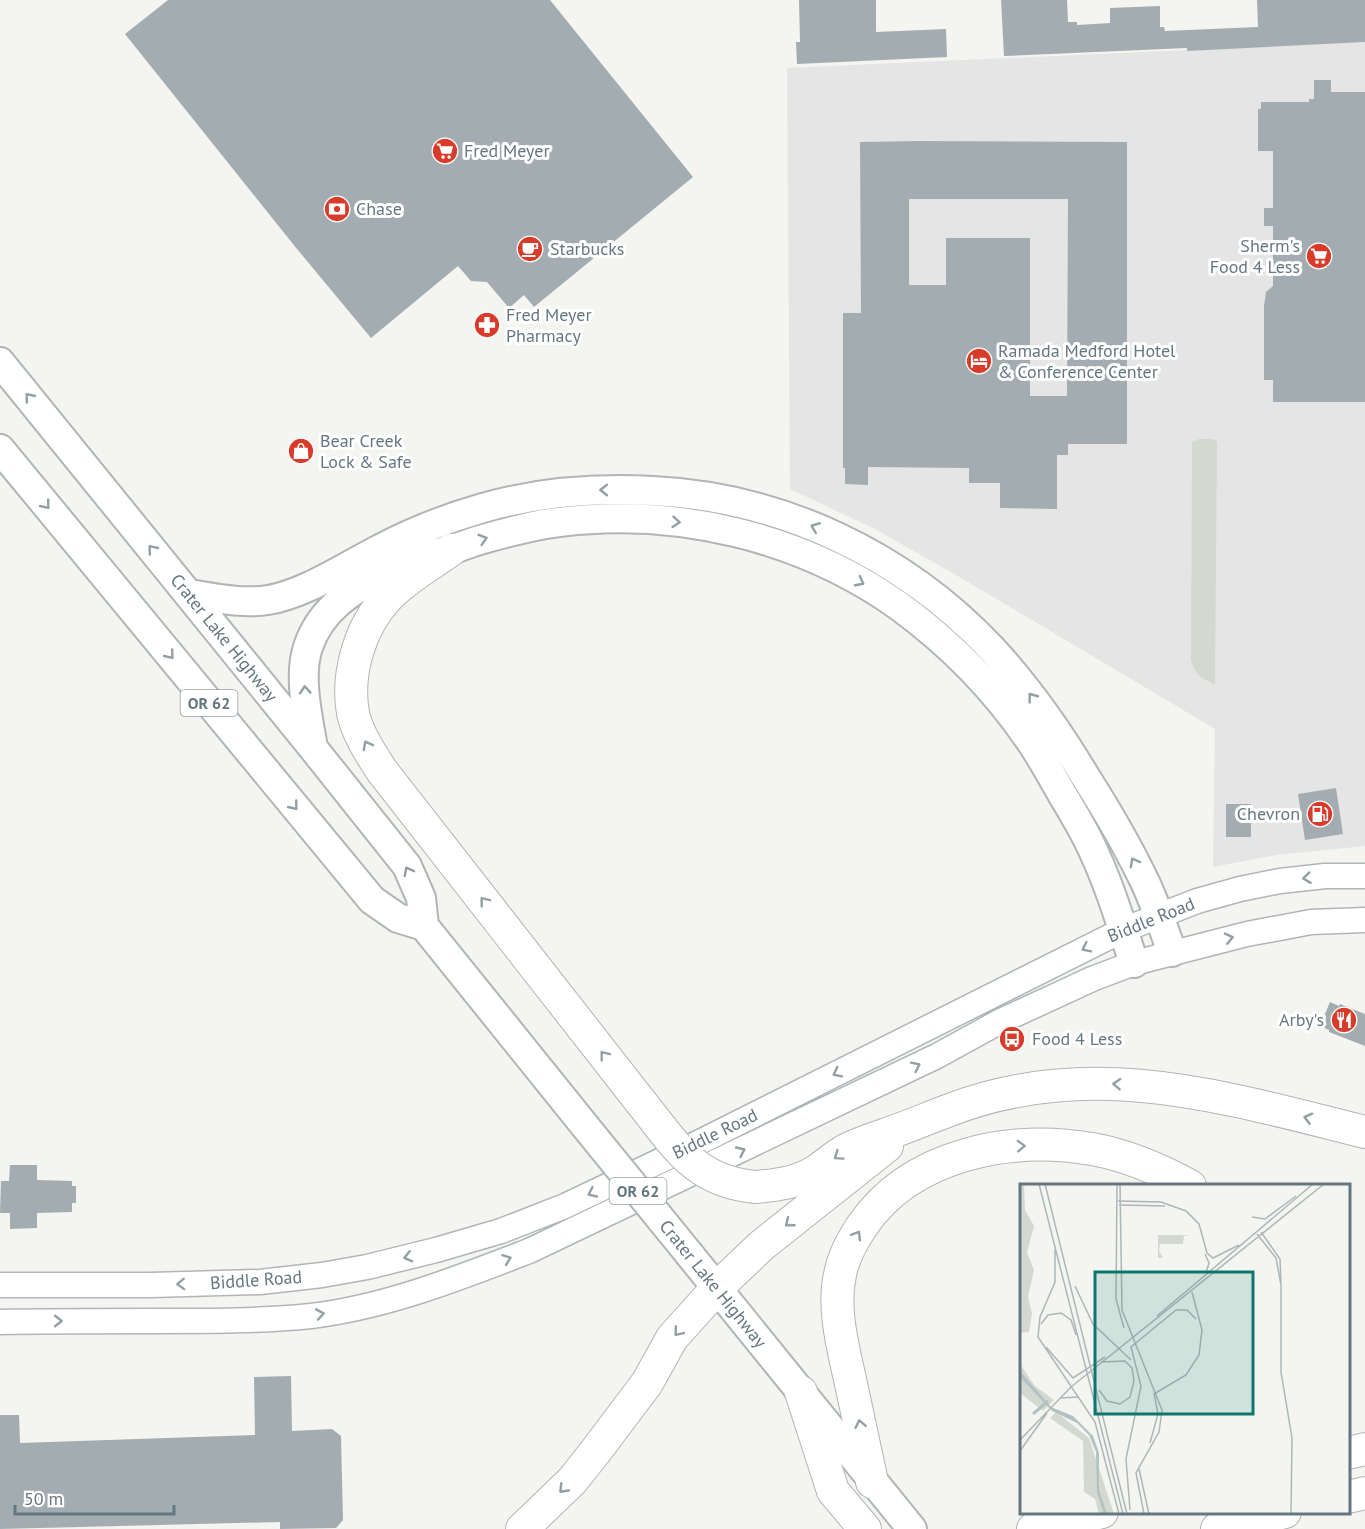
<svg xmlns="http://www.w3.org/2000/svg" width="1365" height="1529" viewBox="0 0 1365 1529" font-family="'PT Sans',sans-serif">
  <style>
    .built { fill: #e4e5e4 }
    .green { fill: #d4d9d0 }
    .building { fill: #a3adb1; fill-rule: evenodd }
    .lines { fill: none; stroke-linecap: round; stroke-linejoin: round }
    .secondary-casing { stroke: #afb6b9; stroke-width: 27 }
    .trunk-casing { stroke: #b0b5b7; stroke-width: 32 }
    .motorway-casing { stroke: #b0b5b7; stroke-width: 34 }
    .secondary { stroke: #fff; stroke-width: 24 }
    .trunk { stroke: #fff; stroke-width: 28 }
    .motorway { stroke: #fff; stroke-width: 32 }
    .trunk-bridge-casing { stroke: #b0b5b7; stroke-width: 32; stroke-linecap: butt }
    .motorway-bridge-casing { stroke: #b0b5b7; stroke-width: 34; stroke-linecap: butt }
    .trunk-bridge { stroke: #fff; stroke-width: 28 }
    .motorway-bridge { stroke: #fff; stroke-width: 32 }
    .oneway { stroke: #92a0a6 }
    .labels { text-anchor: middle; stroke-width: 6; stroke-linejoin: round; paint-order: stroke }
    .shield { fill: #fff; stroke: #92a0a6; stroke-width: 1.5 }
    .shield-label { font-size: 16px; font-weight: bold; fill: #647780 }
    .poi-label { font-size: 18px; fill: #647780; stroke: #fff; text-anchor: start }
    .street-label { font-size: 18px; fill: #647780; stroke: #fff }
    .inset-river { fill: none; stroke: #b2c1c3; stroke-width: 3 }
    .inset-road { fill: none; stroke: #adb7b9; stroke-width: 1.5 }
    .view { fill: #0f766e; fill-opacity: 0.15; stroke: #0f766e; stroke-width: 3 }
    .inset-edge { fill: none; stroke: #647780; stroke-width: 3 }
  </style>
  <rect width="100%" height="100%" fill="#f4f4f0"/>
  <path class="built" d="M 1365,42 L 1365,846 L 1276,855 L 1213,867 L 1215,729 L 963,579 L 877,530 L 790,489 L 787,68 Z"/>
  <path class="green" d="M 1199,439 L 1213,439 L 1217,442 L 1215,685 C 1201,677 1196,677 1191,660 L 1192,442 Z"/>
  <path class="building" d="M 168,0 L 550,0 L 693,177 L 534,307 L 524,295 L 509,308 L 487,282 L 471,281 L 458,266 L 371,338 L 297,249 L 125,34 Z
    M 799,0 L 876,0 L 876,32 L 946,29 L 947,57 L 797,64 L 796,42 L 800,42 Z
    M 1001,0 L 1067,0 L 1068,22 L 1077,22 L 1077,25 L 1110,23 L 1110,8 L 1160,6 L 1160,27 L 1164,27 L 1165,31 L 1258,27 L 1257,0 L 1365,0 L 1365,42 L 1187,51 L 1187,48 L 1004,56 Z
    M 1314,80 L 1331,80 L 1331,92 L 1365,92 L 1365,402 L 1273,402 L 1273,380 L 1264,380 L 1264,306 L 1266,292 L 1273,286 L 1273,226 L 1264,226 L 1264,208 L 1273,208 L 1273,151 L 1258,151 L 1258,109 L 1261,109 L 1261,102 L 1309,102 L 1309,99 L 1314,99 Z
    M 918,141 L 1127,142 L 1127,444 L 1068,444 L 1068,455 L 1057,455 L 1057,509 L 1000,508 L 1000,483 L 969,483 L 969,468 L 868,467 L 868,485 L 845,484 L 845,468 L 843,468 L 843,313 L 861,313 L 860,142 ZM 909,199 L 1068,199 L 1067,396 L 1030,396 L 1030,238 L 946,238 L 946,285 L 909,285 Z
    M 1336,788 L 1343,834 L 1305,840 L 1298,794 Z
    M 1226,804 L 1251,804 L 1251,837 L 1226,837 Z
    M 1330,1002 L 1339,1006 L 1340,1004 L 1365,1014 L 1365,1046 L 1329,1032 L 1329,1030 L 1320,1026 Z
    M 10,1165 L 37,1165 L 37,1180 L 72,1181 L 72,1186 L 76,1186 L 76,1203 L 72,1203 L 72,1212 L 37,1213 L 37,1228 L 10,1229 L 10,1213 L 0,1213 L 1,1181 L 9,1181 Z
    M 291,1376 L 292,1431 L 332,1429 L 341,1436 L 343,1520 L 336,1528 L 280,1529 L 280,1522 L 0,1529 L 0,1415 L 19,1415 L 20,1443 L 255,1435 L 254,1377 Z"/>
  <g class="lines">
    <g class="secondary-casing">
      <path id="secondary" d="M 0,1285 L 151,1285 L 260,1282 L 322,1275 L 367,1267 L 436,1250 L 501,1231 L 565,1206 L 702,1141 L 1123,930 L 1197,901 L 1240,889 L 1280,881 L 1325,876 L 1365,876
        M 0,1322 C 53,1321 107,1321 160,1321 C 210,1321 261,1321 311,1316 C 386,1307 459,1278 529,1251 L 937,1056 L 999,1022 L 1092,979 L 1134,963 L 1247,934 L 1311,922 L 1365,920"/>
    </g>
    <g class="trunk-casing">
      <path id="trunk" d="M 0,362 L 313,748 L 407,866 L 421,898 L 424,926 L 585,1126
        M 0,449 L 372,900 L 398,918 L 424,926
        M 189,594 C 215,598 242,604 268,600 C 305,594 346,566 380,549 C 412,532 448,518 483,508 C 538,492 596,488 653,491 C 781,497 903,555 991,648 C 1027,687 1058,731 1085,776 C 1106,809 1126,843 1143,878 C 1155,902 1163,928 1172,952
        M 313,748 C 308,717 298,677 308,647 C 320,611 349,591 382,575 C 394,569 407,562 420,557 C 429,554 440,553 449,550 C 461,547 472,542 483,539 C 508,532 533,525 559,522 C 677,507 802,537 899,606 C 951,644 999,693 1035,748 C 1044,762 1053,778 1062,794 C 1074,814 1087,835 1096,857 C 1112,891 1122,928 1134,963
        M 690,1255 L 912,1529"/>
    </g>
    <g class="motorway-casing">
      <path id="motorway" d="M 451,550 C 430,565 406,578 388,597 C 360,626 346,674 353,713 C 357,733 371,754 382,771 L 640,1101
        M 756,1187 C 777,1185 797,1183 816,1171 C 827,1164 838,1153 850,1148 C 860,1143 873,1139 884,1135 C 905,1128 926,1119 947,1111 C 1090,1055 1224,1097 1365,1132
        M 801,1392 L 833,1491 L 865,1529
        M 1348,1453 L 1365,1449
        M 872,1482 C 865,1449 858,1416 851,1384 C 844,1351 832,1309 840,1275 C 843,1257 852,1241 862,1226 C 911,1154 1010,1135 1092,1149 C 1126,1155 1159,1169 1190,1186
        M 1348,1497 L 1365,1493
        M 522,1529 L 572,1481 L 595,1452 L 647,1383 L 672,1338 L 717,1288 L 761,1246 L 887,1146
        M 1033,1529 L 1102,1512
        M 1217,1529 L 1285,1512"/>
    </g>
    <use href="#secondary" class="secondary"/>
    <use href="#trunk" class="trunk"/>
    <use href="#motorway" class="motorway"/>
    <g class="trunk-bridge-casing">
      <path id="trunk-bridge" d="M 585,1126 L 690,1255"/>
    </g>
    <g class="motorway-bridge-casing">
      <path id="motorway-bridge" d="M 640,1101 C 675,1144 694,1182 756,1187"/>
    </g>
    <use href="#trunk-bridge" class="trunk-bridge"/>
    <use href="#motorway-bridge" class="motorway-bridge"/>
  </g>
  <defs><path id="oneway-chevron" d="M-2-3.5L2.5 0L-2 3.5" fill="none" stroke-width="1.6" stroke-linecap="round" stroke-linejoin="round" transform="scale(1.5)"/></defs>
  <g class="oneway">
    <use href="#oneway-chevron" transform="translate(29 397) rotate(-129)"/>
    <use href="#oneway-chevron" transform="translate(604 490) rotate(180)"/>
    <use href="#oneway-chevron" transform="translate(46 505) rotate(51)"/>
    <use href="#oneway-chevron" transform="translate(676 522) rotate(5)"/>
    <use href="#oneway-chevron" transform="translate(815 527) rotate(-158)"/>
    <use href="#oneway-chevron" transform="translate(483 539) rotate(-17)"/>
    <use href="#oneway-chevron" transform="translate(152 549) rotate(-129)"/>
    <use href="#oneway-chevron" transform="translate(860 582) rotate(28)"/>
    <use href="#oneway-chevron" transform="translate(170 655) rotate(51)"/>
    <use href="#oneway-chevron" transform="translate(305 690) rotate(-94)"/>
    <use href="#oneway-chevron" transform="translate(1032 697) rotate(-127)"/>
    <use href="#oneway-chevron" transform="translate(367 745) rotate(-118)"/>
    <use href="#oneway-chevron" transform="translate(294 806) rotate(51)"/>
    <use href="#oneway-chevron" transform="translate(1134 862) rotate(-119)"/>
    <use href="#oneway-chevron" transform="translate(408 871) rotate(-118)"/>
    <use href="#oneway-chevron" transform="translate(1307 878) rotate(173)"/>
    <use href="#oneway-chevron" transform="translate(484 901) rotate(-128)"/>
    <use href="#oneway-chevron" transform="translate(1229 938) rotate(-13)"/>
    <use href="#oneway-chevron" transform="translate(1086 948) rotate(154)"/>
    <use href="#oneway-chevron" transform="translate(604 1055) rotate(-128)"/>
    <use href="#oneway-chevron" transform="translate(916 1066) rotate(-26)"/>
    <use href="#oneway-chevron" transform="translate(837 1073) rotate(153)"/>
    <use href="#oneway-chevron" transform="translate(1117 1084) rotate(-177)"/>
    <use href="#oneway-chevron" transform="translate(1308 1118) rotate(-166)"/>
    <use href="#oneway-chevron" transform="translate(1021 1146) rotate(-2)"/>
    <use href="#oneway-chevron" transform="translate(741 1151) rotate(-25)"/>
    <use href="#oneway-chevron" transform="translate(838 1156) rotate(145)"/>
    <use href="#oneway-chevron" transform="translate(592 1193) rotate(155)"/>
    <use href="#oneway-chevron" transform="translate(789 1223) rotate(141)"/>
    <use href="#oneway-chevron" transform="translate(857 1235) rotate(-59)"/>
    <use href="#oneway-chevron" transform="translate(408 1257) rotate(166)"/>
    <use href="#oneway-chevron" transform="translate(507 1259) rotate(-21)"/>
    <use href="#oneway-chevron" transform="translate(181 1284) rotate(178)"/>
    <use href="#oneway-chevron" transform="translate(320 1314) rotate(-10)"/>
    <use href="#oneway-chevron" transform="translate(58 1321)"/>
    <use href="#oneway-chevron" transform="translate(678 1332) rotate(130)"/>
    <use href="#oneway-chevron" transform="translate(860 1424) rotate(-102)"/>
    <use href="#oneway-chevron" transform="translate(563 1489) rotate(134)"/>
  </g>
  <defs>
    <g id="supermarket-disc" transform="scale(1.35)"><circle r="9.5" fill="#d93b2b" stroke="#fff"/><path d="M-6-5.5h2.5l.6 2H6L4.5 2H-2.5L-4.4-4H-6ZM-1.5 3.2a1.3 1.3 0 1 0 .1 0ZM3 3.2a1.3 1.3 0 1 0 .1 0Z" fill="#fff"/></g>
    <g id="bank-disc" transform="scale(1.35)"><circle r="9.5" fill="#d93b2b" stroke="#fff"/><path d="M-6-4H6V4H-6ZM0-2.3a2.3 2.3 0 1 0 0 4.6a2.3 2.3 0 1 0 0-4.6Z" fill="#fff"/></g>
    <g id="cafe-disc" transform="scale(1.35)"><circle r="9.5" fill="#d93b2b" stroke="#fff"/><path d="M-5.5-4.5H6V0H3Q3 3.5 0 3.5H-2.5Q-5.5 3.5-5.5 0ZM3-3.2v2h1.7v-2ZM-6 4.5H4V6H-6Z" fill="#fff"/></g>
    <g id="pharmacy-disc" transform="scale(1.35)"><circle r="9.5" fill="#d93b2b" stroke="#fff"/><path d="M-2-6h4v4h4v4h-4v4h-4v-4h-4v-4h4Z" fill="#fff"/></g>
    <g id="hotel-disc" transform="scale(1.35)"><circle r="9.5" fill="#d93b2b" stroke="#fff"/><path d="M-6-4.5h1.5V1H6V5H4.5V3h-9V5H-6ZM-4 0a1.8 1.8 0 1 1 3.6 0ZM.5 0V-2.5h3Q6-2.5 6 0Z" fill="#fff"/></g>
    <g id="shop-disc" transform="scale(1.35)"><circle r="9.5" fill="#d93b2b" stroke="#fff"/><path d="M-5-2.5h2.3a2.7 3.5 0 0 1 5.4 0H5L5.5 6h-11ZM-1.5-2.5h3a1.5 2.3 0 0 0-3 0Z" fill="#fff"/></g>
    <g id="fuel-disc" transform="scale(1.35)"><circle r="9.5" fill="#d93b2b" stroke="#fff"/><path d="M-5.5-6h7V0h2V4h1.3V-2.5L3-4.5l.8-.8L6-3V5H2.5V1h-1V6h-7ZM-4.2-4.7v3.2H.2V-4.7Z" fill="#fff"/></g>
    <g id="restaurant-disc" transform="scale(1.35)"><circle r="9.5" fill="#d93b2b" stroke="#fff"/><path d="M-5-6h1v4h1v-4h1v4h1v-4h1v5L-1.5 .5V6h-2V.5L-5-1ZM5-6V6H3V1.5H1.5Q1.5-4 5-6Z" fill="#fff"/></g>
    <g id="bus-disc" transform="scale(1.35)"><circle r="9.5" fill="#d93b2b" stroke="#fff"/><path d="M-5-6H5V4H4V6H2V4H-2V6H-4V4H-5ZM-3.5-4V0h7V-4ZM-3.5 1.2v1.5H-2V1.2ZM2 1.2v1.5H3.5V1.2Z" fill="#fff"/></g>
  </defs>
  <g fill-rule="evenodd">
    <use href="#supermarket-disc" x="445" y="151"/>
    <use href="#bank-disc" x="337" y="209"/>
    <use href="#cafe-disc" x="530" y="249"/>
    <use href="#supermarket-disc" x="1319" y="256"/>
    <use href="#pharmacy-disc" x="487" y="325"/>
    <use href="#hotel-disc" x="979" y="361"/>
    <use href="#shop-disc" x="301" y="451"/>
    <use href="#fuel-disc" x="1320" y="814"/>
    <use href="#restaurant-disc" x="1344" y="1020"/>
    <use href="#bus-disc" x="1012" y="1039"/>
  </g>
  <g class="labels">
    <g class="shield">
      <rect x="180.5" y="690" width="57" height="26" rx="4.5"/>
      <rect x="609.5" y="1178" width="57" height="26" rx="4.5"/>
    </g>
    <g class="shield-label">
      <text x="209" y="709">OR 62</text>
      <text x="638" y="1197">OR 62</text>
    </g>
    <g class="poi-label">
      <text x="464" y="157">Fred Meyer</text>
      <text x="356" y="215">Chase</text>
      <text x="1300" y="252" text-anchor="end">Sherm's<tspan x="1300" dy="21">Food 4 Less</tspan></text>
      <text x="550" y="255">Starbucks</text>
      <text x="506" y="321">Fred Meyer<tspan x="506" dy="21">Pharmacy</tspan></text>
      <text x="998" y="357">Ramada Medford Hotel<tspan x="998" dy="21">&amp; Conference Center</tspan></text>
      <text x="320" y="447">Bear Creek<tspan x="320" dy="21">Lock &amp; Safe</tspan></text>
      <text x="1300" y="820" text-anchor="end">Chevron</text>
      <text x="1324" y="1026" text-anchor="end">Arby's</text>
      <text x="1032" y="1045">Food 4 Less</text>
    </g>
    <g class="street-label">
      <text transform="translate(224 638) rotate(51)" y="6">Crater Lake Highway</text>
      <text transform="translate(1151 920) rotate(-22)" y="6">Biddle Road</text>
      <text transform="translate(715 1134) rotate(-26)" y="6">Biddle Road</text>
      <text transform="translate(256 1280) rotate(-4)" y="6">Biddle Road</text>
      <text transform="translate(713 1284) rotate(51)" y="6">Crater Lake Highway</text>
    </g>
  </g>
  <g transform="translate(1020 1184)">
    <rect width="330" height="330" fill="#f4f4f0"/>
    <path d="M 0,0 L 4,0 L 5,26 L 14,42 L 7,68 L 14,86 L 8,113 L 12,130 L 9,148 L 0,149 ZM 138,51 L 170,51 L 164,52 L 163,60 L 140,60 L 139,67 L 143,74 L 138,74 ZM 0,180 L 15,202 L 34,216 L 23,227 L 0,209 ZM 36,228 L 69,254 L 94,330 L 79,330 L 75,315 L 64,308 L 63,257 L 30,234 Z" fill="#d4d9d0"/>
    <path d="M 0,187 L 31,223 L 53,232 L 73,252 L 79,269 L 79,306 L 87,330 L 84,330 L 77,308 L 76,268 L 69,251 L 57,239 L 32,227 L 1,194 Z" fill="#b2c1c3"/>
    <path class="inset-river" d="M 13,230 L 28,217"/>
    <path class="inset-road" d="M 19,0 L 103,330M 25,0 L 107,330M 97,0 L 96,115 L 104,144M 100,0 L 102,126 L 142,226 L 139,248 L 116,289 L 124,330M 98,17 L 141,18 L 166,27 L 179,40 L 187,69 L 193,74 L 219,61M 99,21 L 145,22M 232,33 L 245,35 L 276,12M 241,48 L 260,75 L 261,101M 237,50 L 256,74 L 261,101 L 261,188 L 272,254 L 271,330M 35,65 L 35,98 L 20,133 L 18,153 L 75,238 L 99,330M 185,70 L 189,79 L 186,89M 55,102 L 73,140 L 111,176M 137,132 L 293,0M 21,140 L 28,131 L 41,129 L 51,136 L 56,151M 26,163 L 53,194 L 85,173M 51,203 L 304,0M 79,206 L 87,217 L 100,220 L 110,213 L 114,197 L 112,184 L 105,177 L 81,178M 134,210 L 166,191 L 179,171 L 182,146 L 172,108M 40,214 L 59,213M 0,256 L 51,203M 130,259 L 138,230 L 134,209M 0,267 L 27,229M 119,285 L 129,330M 110,326 L 106,275 L 121,202 L 111,163 L 156,126 L 167,126 L 176,135"/>
    <path class="view" d="M 75,88 L 233,88 L 233,230 L 75,230 Z"/>
    <rect width="330" height="330" class="inset-edge"/>
  </g>
  <path d="M15 1505v9h159v-9" fill="none" stroke="#647780" stroke-width="3"/>
  <text x="24" y="1505" font-size="18" fill="#647780" stroke="#ffffff" stroke-width="4.5" paint-order="stroke">50 m</text>
</svg>
